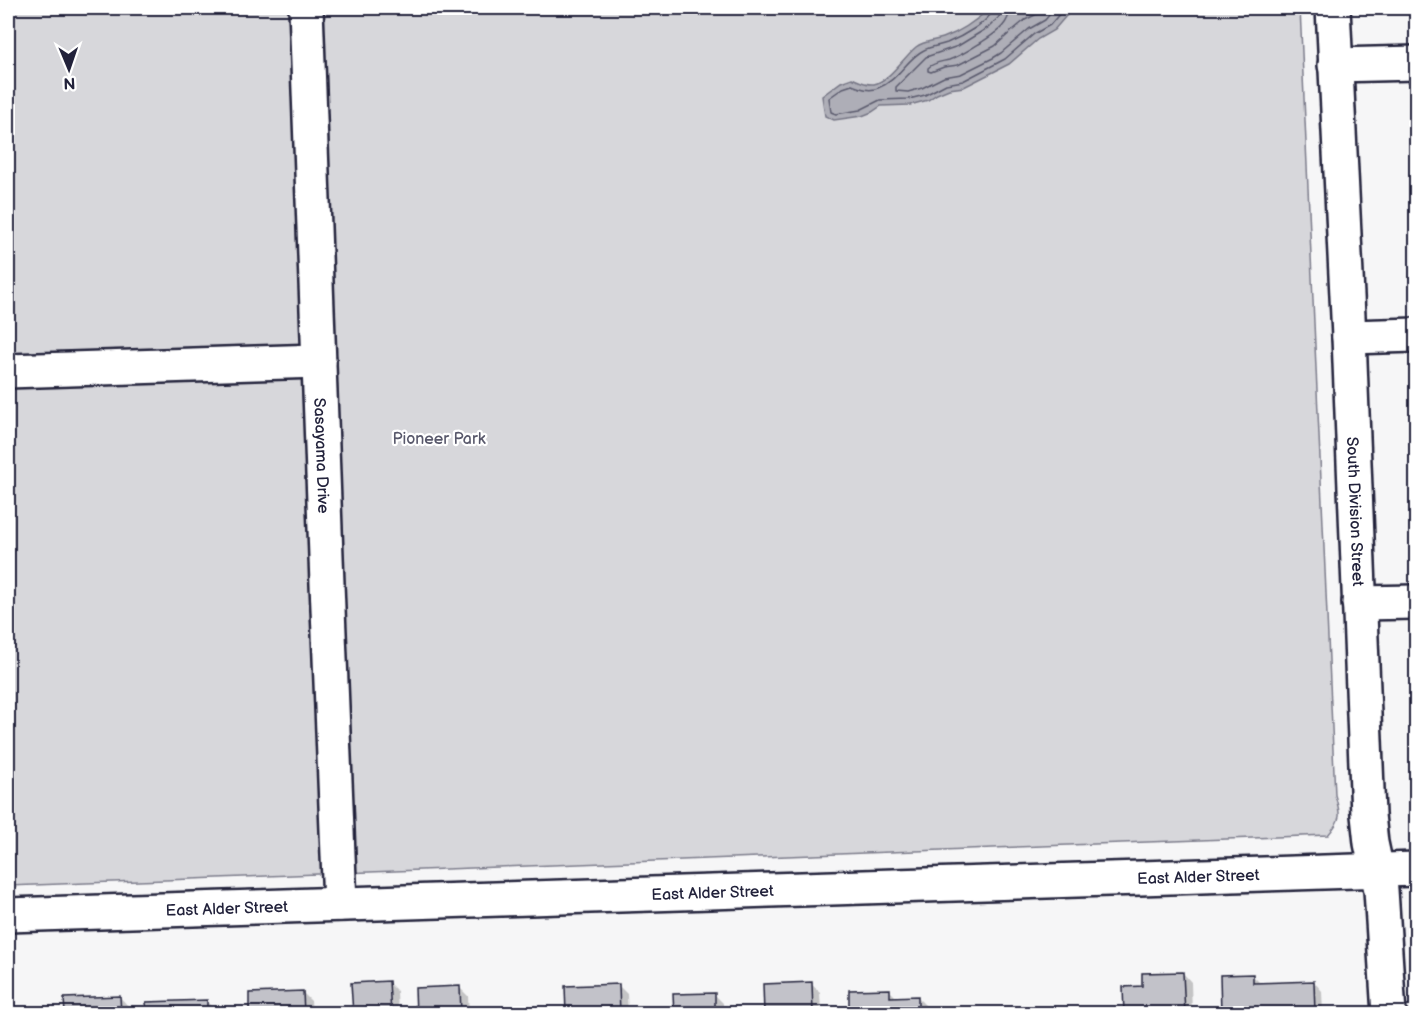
<svg xmlns="http://www.w3.org/2000/svg" width="1424" height="1021" viewBox="0 0 1424 1021" font-family="'Balsamiq Sans',sans-serif">
  <style>
    .green { fill: #d7d7db; stroke: #7c7c8b; stroke-width: 1.5 }
    .water { fill: #aeaeb7; stroke: #767685; stroke-width: 1.5 }
    .shadow { fill: #0003 }
    .lines { fill: none; stroke-linecap: round; stroke-linejoin: round }
    .shore { stroke: #5a5a6d; stroke-width: 1.5 }
    .building { fill: #c2c2c9; stroke: #22223b; stroke-width: 1.5 }
    .minor-casing { stroke: #22223b; stroke-width: 38 }
    .major-casing { stroke: #22223b; stroke-width: 38 }
    .minor { stroke: #fff; stroke-width: 33 }
    .major { stroke: #fff; stroke-width: 33 }
    .labels { text-anchor: middle; stroke-width: 4.5; stroke-linejoin: round; paint-order: stroke }
    .park-label { font-size: 16px; fill: #58586b; stroke: #fff }
    .street-label { font-size: 16px; fill: #22223b; stroke: #fff }
  </style>
  <rect width="100%" height="100%" fill="#f6f6f7"/>
  <filter id="ink" filterUnits="userSpaceOnUse"><feTurbulence type="fractalNoise" baseFrequency=".0167" numOctaves="2"/><feDisplacementMap in="SourceGraphic" scale="12" xChannelSelector="R" yChannelSelector="G"/><feConvolveMatrix kernelMatrix="1 2 1 2 8 2 1 2 1" color-interpolation-filters="sRGB"/></filter>
  <g filter="url(#ink)">
    <path class="green" d="M 8,8 L 1300,8 L 1335,795 C 1341,815 1342,819 1328,835 L 8,886 Z"/>
    <path class="water" d="M 990,8 L 1077,8 L 1066,16 L 1054,30 L 1038,39 L 1009,64 L 964,87 L 949,89 L 937,94 L 928,100 L 910,105 L 881,106 L 872,112 L 862,116 L 834,120 L 825,116 L 822,96 L 841,82 L 852,78 C 859,81 866,85 874,84 C 889,81 904,57 916,47 C 924,41 934,41 943,38 C 960,32 977,20 990,8 Z"/>
    <path class="shadow" d="M 1183,973 L 1191,982 L 1192,1014 L 1125,1014 L 1144,988 Z
      M 1253,976 L 1261,984 L 1314,982 L 1322,991 L 1323,1014 L 1223,1014 Z
      M 388,982 L 397,991 L 398,1014 L 354,1014 Z
      M 811,984 L 820,992 L 821,1014 L 766,1014 Z
      M 618,985 L 627,994 L 628,1014 L 568,1014 Z
      M 459,987 L 468,996 L 469,1014 L 417,1014 Z
      M 889,990 L 897,998 L 917,997 L 926,1006 L 926,1014 L 851,1014 Z
      M 303,993 L 311,1001 L 312,1014 L 251,1014 Z
      M 714,994 L 723,1003 L 723,1014 L 675,1014 Z
      M 120,997 L 128,1006 L 129,1014 L 66,1014 Z
      M 206,1001 L 215,1010 L 215,1014 L 148,1014 Z"/>
    <g class="lines">
      <path class="shore" d="M 993,8 C 992,21 959,38 947,43 C 939,46 932,46 924,50 C 907,58 898,81 878,88 C 869,92 860,88 852,85 L 843,88 L 829,98 L 831,112 L 836,114 L 860,110 L 880,100 L 909,99 L 925,95 L 946,84 L 963,81 L 1005,59 L 1034,34 L 1050,25 L 1061,12 L 1067,8
        M 1001,8 L 999,17 L 989,27 L 958,46 L 926,57 L 896,87 L 896,91 L 908,92 L 922,88 L 944,77 L 961,74 L 993,58 L 1001,53 L 1029,29 L 1045,20 L 1055,8
        M 1010,8 C 1009,26 995,33 982,42 C 971,49 961,56 949,60 C 941,62 934,62 928,68 L 928,71 L 931,72 L 944,67 L 958,65 L 995,46 L 1013,30 L 1025,20 L 1039,13 L 1044,8"/>
    </g>
    <path class="building" d="M 1183,972 L 1185,1014 L 1124,1014 L 1123,987 L 1142,986 L 1142,973 Z
      M 1253,974 L 1253,983 L 1314,981 L 1315,1014 L 1221,1014 L 1220,975 Z
      M 389,981 L 391,1014 L 353,1014 L 351,983 Z
      M 812,982 L 813,1014 L 764,1014 L 763,984 Z
      M 619,984 L 620,1014 L 566,1014 L 565,986 Z
      M 460,986 L 461,1014 L 416,1014 L 415,988 Z
      M 890,989 L 890,997 L 918,996 L 918,1014 L 849,1014 L 849,990 Z
      M 303,991 L 304,1014 L 249,1014 L 249,993 Z
      M 715,993 L 715,1014 L 674,1014 L 673,994 Z
      M 120,996 L 121,1014 L 65,1014 L 64,998 Z
      M 207,1000 L 207,1014 L 147,1014 L 146,1002 Z"/>
    <g class="lines">
      <g class="minor-casing">
        <g id="minor">
          <path id="s1" d="M 306,8 L 327,584 L 340,904"/>
          <path id="s2" d="M 1333,8 L 1349,337 L 1368,815 L 1371,843 L 1381,890 L 1389,1014"/>
          <path d="M 1335,65 L 1416,63"/>
          <path d="M 1349,337 L 1416,335"/>
          <path d="M 8,371 L 319,361"/>
          <path d="M 1359,603 L 1416,602"/>
        </g>
      </g>
      <g class="major-casing">
        <g id="major">
          <path id="s3" d="M 8,915 L 1416,869"/>
        </g>
      </g>
      <use href="#minor" class="minor"/>
      <use href="#major" class="major"/>
    </g>
  </g>
  <g class="labels">
    <g class="park-label">
      <text x="439" y="444">Pioneer Park</text>
    </g>
    <g class="street-label">
      <text dy="6" stroke="none"><textPath href="#s1" startOffset="448">Sasayama Drive</textPath></text>
      <text dy="6" stroke="none"><textPath href="#s2" startOffset="504">South Division Street</textPath></text>
      <text dy="6" stroke="none"><textPath href="#s3" startOffset="1191">East Alder Street</textPath></text>
      <text dy="6" stroke="none"><textPath href="#s3" startOffset="705">East Alder Street</textPath></text>
      <text dy="6" stroke="none"><textPath href="#s3" startOffset="219">East Alder Street</textPath></text>
    </g>
  </g>
  <rect width="1424" height="1021" fill="none" stroke="#fff" stroke-width="30"/>
  <rect x="15" y="15" width="1394" height="991" fill="none" stroke="#22223b" stroke-width="2" filter="url(#ink)"/>
  <g transform="translate(69 69) rotate(178)" stroke="#ffffff" stroke-width="4.5" paint-order="stroke">
  <path d="M0-4.5L10 22L0 15L-10 22Z" fill="#22223b"/>
  <text y="-9" font-size="16" font-weight="bold" text-anchor="middle" fill="#22223b">N</text>
  </g>
</svg>
